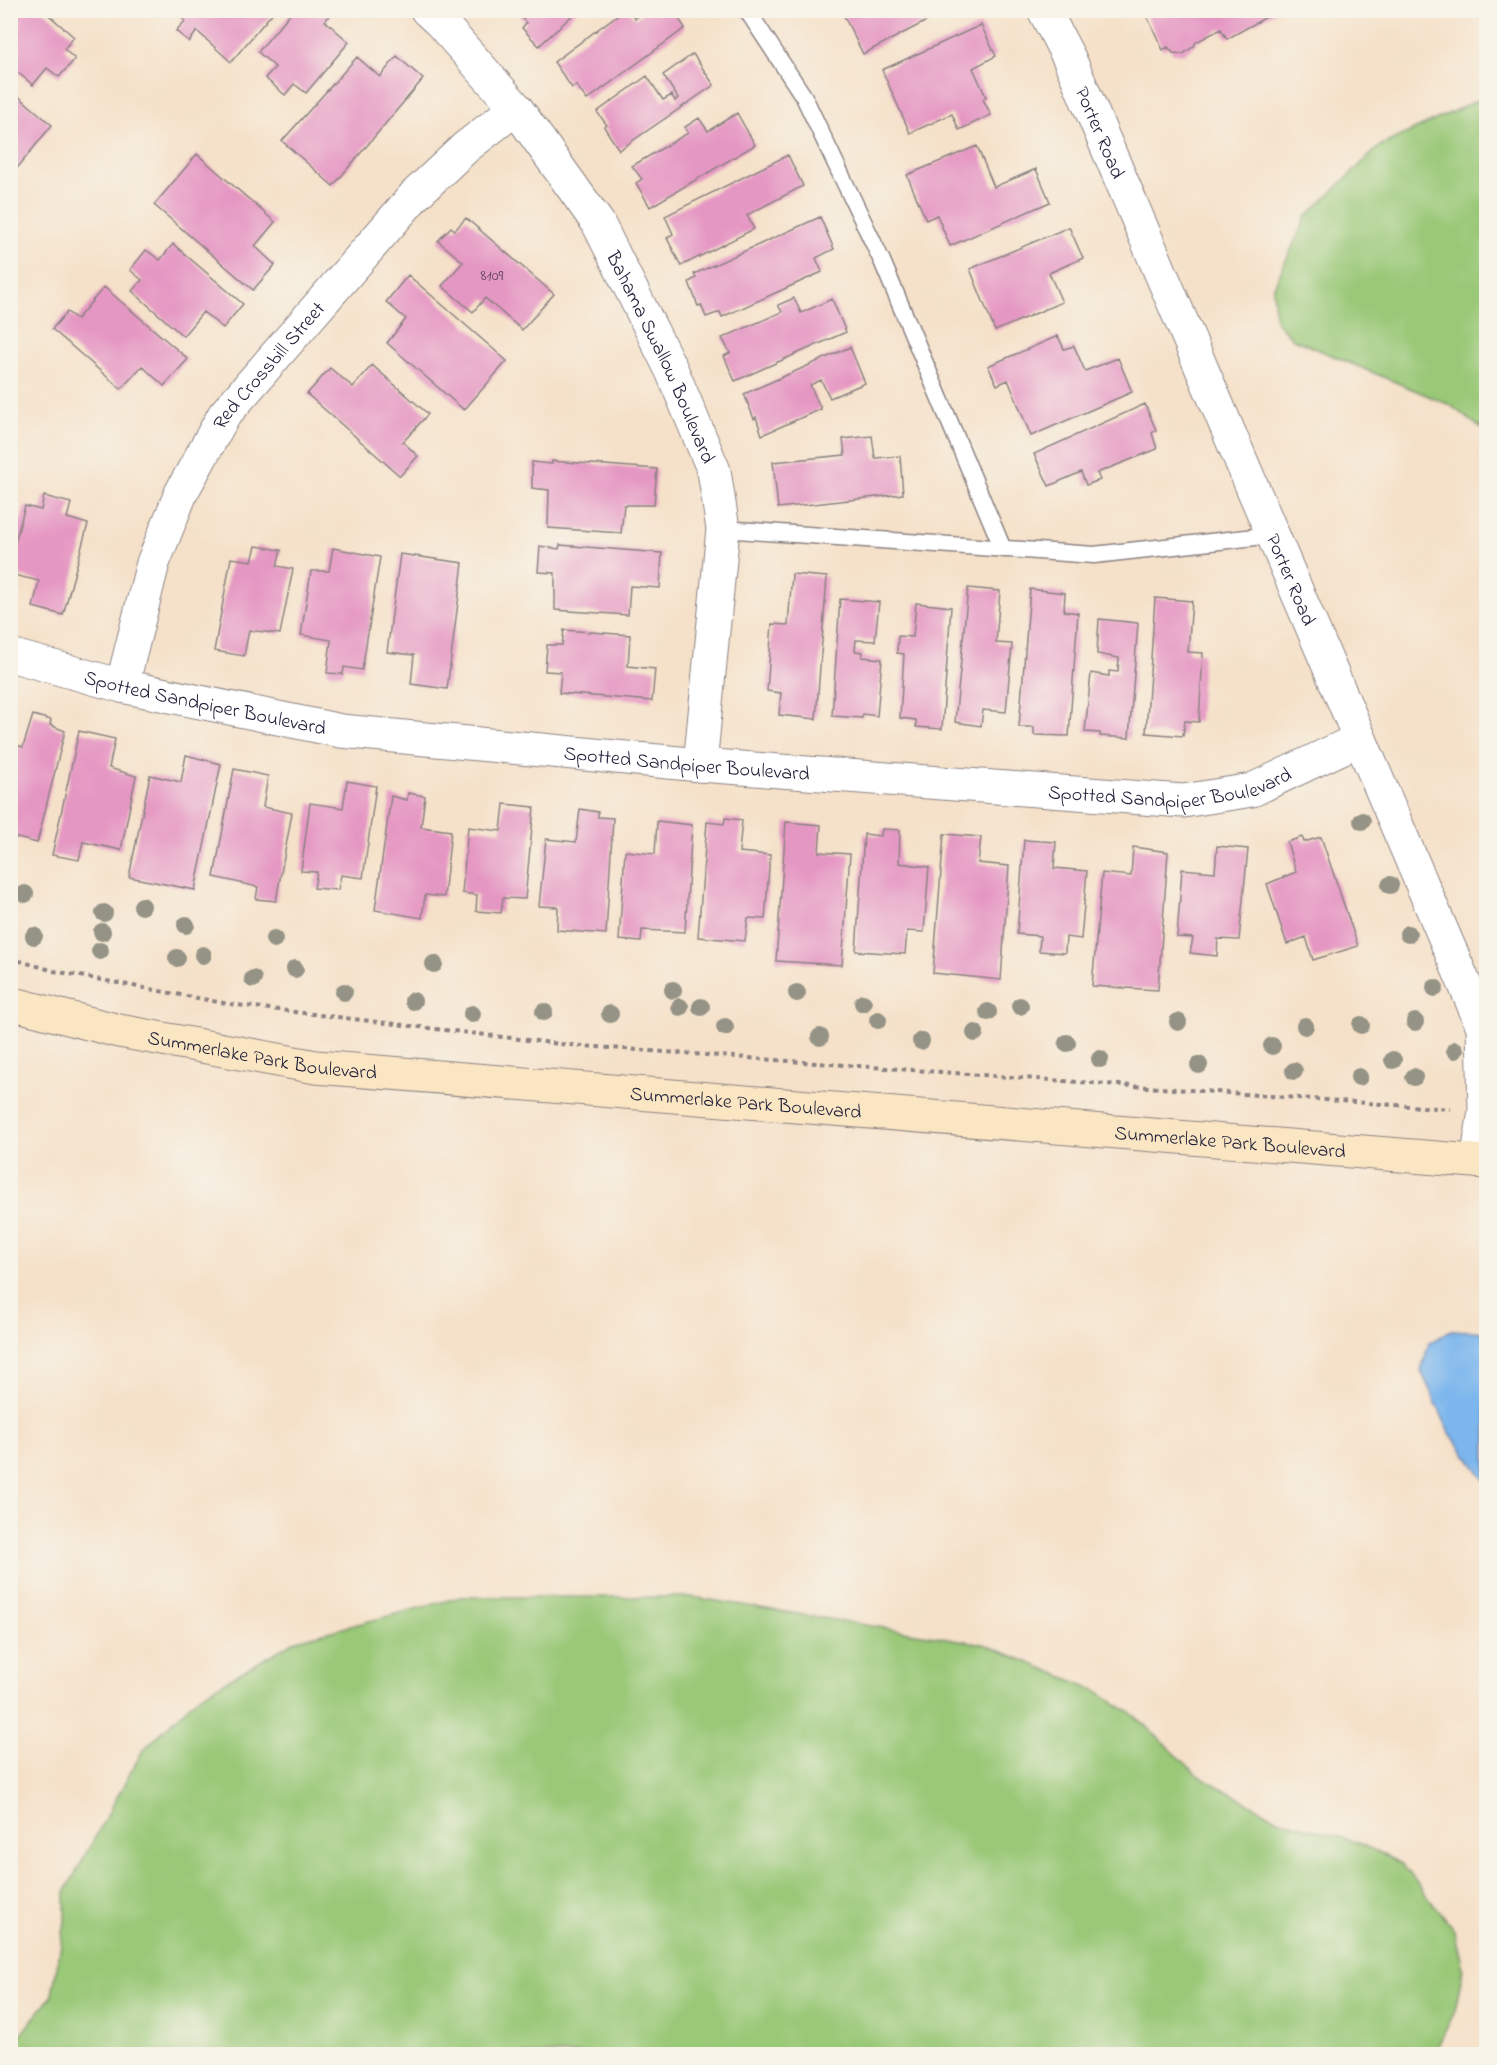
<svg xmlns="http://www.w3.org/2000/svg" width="1497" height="2065" viewBox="0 0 1497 2065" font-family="'Indie Flower',sans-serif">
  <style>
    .green { fill: #99c877; stroke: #5e7559; stroke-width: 1.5 }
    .water { fill: #7bb6ed; stroke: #4e6c94; stroke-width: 1.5 }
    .building { fill: #e597c3 }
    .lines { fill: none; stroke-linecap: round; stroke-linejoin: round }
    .service-casing { stroke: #8c8282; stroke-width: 19 }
    .minor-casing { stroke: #8c8282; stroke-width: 35 }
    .secondary-casing { stroke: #8c8282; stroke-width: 35 }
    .path { stroke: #8c8282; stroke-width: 4; stroke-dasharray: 4.5 4.5; stroke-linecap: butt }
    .service { stroke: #fff; stroke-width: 16 }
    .minor { stroke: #fff; stroke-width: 33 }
    .secondary { stroke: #fbe6c4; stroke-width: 33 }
    .tree { fill: #959385 }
    .labels { text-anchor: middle; stroke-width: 4.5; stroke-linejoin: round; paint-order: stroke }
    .number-label { font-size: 16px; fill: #533f5d }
    .street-label { font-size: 20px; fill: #22223b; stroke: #f7f3e8 }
  </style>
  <rect width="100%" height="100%" fill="#f7f3e8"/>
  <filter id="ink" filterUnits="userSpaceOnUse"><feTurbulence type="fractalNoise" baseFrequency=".0167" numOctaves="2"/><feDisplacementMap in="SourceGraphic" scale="12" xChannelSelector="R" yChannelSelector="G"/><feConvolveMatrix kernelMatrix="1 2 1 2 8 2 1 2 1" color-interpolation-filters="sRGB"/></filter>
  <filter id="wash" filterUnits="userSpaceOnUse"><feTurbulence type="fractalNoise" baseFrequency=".008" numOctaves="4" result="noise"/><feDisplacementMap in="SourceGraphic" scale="24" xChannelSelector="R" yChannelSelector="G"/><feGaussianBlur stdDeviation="1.35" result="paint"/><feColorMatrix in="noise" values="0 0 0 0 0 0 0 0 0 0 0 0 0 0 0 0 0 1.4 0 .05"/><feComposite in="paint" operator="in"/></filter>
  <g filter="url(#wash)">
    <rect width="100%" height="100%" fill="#f5e1c9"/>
    <path class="green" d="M 1486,96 L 1486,432 L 1450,405 L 1293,339 L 1275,320 L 1273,289 L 1306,217 L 1380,146 Z
      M 461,1597 L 692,1597 L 984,1644 L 1095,1690 L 1135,1716 L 1198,1775 L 1277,1819 L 1357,1842 L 1402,1864 L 1454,1930 L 1463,1968 L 1455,2011 L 1434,2054 L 11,2054 L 11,2047 L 52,1995 L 65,1922 L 65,1892 L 143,1750 L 198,1697 L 297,1640 Z"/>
    <path class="water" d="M 1451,1330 L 1486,1332 L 1486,1482 L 1450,1433 L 1421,1371 L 1429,1343 Z"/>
    <g id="blocks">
      <path class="building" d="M 10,10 L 43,10 L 74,37 L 64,49 L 75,59 L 59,77 L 47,68 L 33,85 L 10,66 Z
        M 187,10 L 275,10 L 231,62 L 197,31 L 189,42 L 176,31 L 185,21 L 181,17 Z
        M 293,10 L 334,10 L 325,21 L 349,42 L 306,93 L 294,84 L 285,95 L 265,78 L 275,67 L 258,52 Z
        M 515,10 L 578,10 L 539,46 L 522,28 L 526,23 Z
        M 624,10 L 629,10 L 635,19 L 646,10 L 673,10 L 685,28 L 587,100 L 576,85 L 572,88 L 554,62 Z
        M 841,10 L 948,10 L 863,54 Z
        M 1144,10 L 1279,10 L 1227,39 L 1221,29 L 1196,42 L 1194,46 L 1183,54 L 1173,53 L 1168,47 L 1163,50 Z
        M 981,25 L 996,56 L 973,68 L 986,97 L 983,99 L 991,115 L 959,130 L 952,114 L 910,133 L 882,70 Z
        M 693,54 L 714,85 L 619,150 L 604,127 L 607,125 L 597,112 L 647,76 L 663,100 L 672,95 L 675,101 L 678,98 L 663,75 Z
        M 397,56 L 423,79 L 333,186 L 282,141 L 357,57 L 380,77 Z
        M 10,89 L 52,125 L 10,177 Z
        M 737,113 L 755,145 L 650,207 L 636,183 L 642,179 L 632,166 L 688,133 L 685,127 L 699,118 L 708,131 Z
        M 977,146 L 994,187 L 1036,169 L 1050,202 L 950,246 L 937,215 L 926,220 L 907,175 Z
        M 197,154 L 275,222 L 255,246 L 275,265 L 253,290 L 154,205 Z
        M 788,155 L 803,186 L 747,215 L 754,229 L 681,266 L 667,238 L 673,234 L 665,216 Z
        M 820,217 L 834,249 L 816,258 L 822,272 L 722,317 L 720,312 L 706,317 L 701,305 L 698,306 L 689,282 L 696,278 L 694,274 Z
        M 466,218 L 554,294 L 522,330 L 485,298 L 473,312 L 442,286 L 463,262 L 438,241 L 451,227 L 455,230 Z
        M 1069,227 L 1083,258 L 1049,273 L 1062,302 L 995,331 L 970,269 Z
        M 173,244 L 243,304 L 223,328 L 203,312 L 183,336 L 132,291 L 142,280 L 130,270 L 146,250 L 160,260 Z
        M 408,275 L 507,361 L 464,410 L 387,343 L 406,319 L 386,302 Z
        M 104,287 L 188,359 L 164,386 L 142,366 L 121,389 L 52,329 L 67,312 L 77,319 Z
        M 794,298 L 801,313 L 832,299 L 846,332 L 735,381 L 724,356 L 730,353 L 722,338 L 782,312 L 778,305 Z
        M 1058,336 L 1064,349 L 1074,346 L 1085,371 L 1118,358 L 1132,392 L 1031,436 L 1008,380 L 997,385 L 988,366 Z
        M 850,347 L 865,383 L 830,398 L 821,380 L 810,385 L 821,409 L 762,435 L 756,417 L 754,419 L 744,394 Z
        M 372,365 L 428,414 L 403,442 L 418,456 L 400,476 L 307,394 L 330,368 L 353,387 Z
        M 1145,404 L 1156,430 L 1152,433 L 1157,449 L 1097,473 L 1100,480 L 1086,485 L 1081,472 L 1049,486 L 1034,454 Z
        M 872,436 L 875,458 L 900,456 L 903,494 L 778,508 L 773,462 L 845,455 L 843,439 Z
        M 552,461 L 657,469 L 654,505 L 624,505 L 621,533 L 548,528 L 549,490 L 532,488 L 532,462 L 552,464 Z
        M 44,496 L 71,503 L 67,518 L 88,524 L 63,615 L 33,607 L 39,581 L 10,574 L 10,560 L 25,506 L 41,510 Z
        M 560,545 L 662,553 L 660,588 L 630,586 L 628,615 L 555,610 L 555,573 L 538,572 L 540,546 L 559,549 Z
        M 256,546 L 281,550 L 277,566 L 293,569 L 280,634 L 249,630 L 244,656 L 214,651 L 231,558 L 252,561 Z
        M 333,548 L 380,557 L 362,670 L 344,667 L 343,674 L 327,673 L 331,640 L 301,635 L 311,571 L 329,571 Z
        M 400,554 L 463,563 L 447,689 L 411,684 L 414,655 L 387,652 Z
        M 792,574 L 827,577 L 816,719 L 779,715 L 781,693 L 767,691 L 772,624 L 788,625 Z
        M 968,588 L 1000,591 L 996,643 L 1012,644 L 1006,712 L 983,710 L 981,726 L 955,722 Z
        M 1030,589 L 1065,593 L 1064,611 L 1078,613 L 1069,736 L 1034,735 L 1034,727 L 1019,727 Z
        M 1155,598 L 1192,601 L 1188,652 L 1203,653 L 1199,722 L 1185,721 L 1183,736 L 1146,733 Z
        M 840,599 L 879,602 L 875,641 L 856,640 L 855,651 L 863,652 L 862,657 L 882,659 L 877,716 L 863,714 L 862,718 L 832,716 Z
        M 916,603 L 951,607 L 942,729 L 916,727 L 916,720 L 900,718 L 904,654 L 897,653 L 898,636 L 913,637 Z
        M 1099,619 L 1138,623 L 1129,738 L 1100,736 L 1100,733 L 1085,732 L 1091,673 L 1109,676 L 1109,671 L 1118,672 L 1119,658 L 1097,654 Z
        M 564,630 L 630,635 L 628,666 L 655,669 L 652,701 L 559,693 L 561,672 L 545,671 L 547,645 L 562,645 Z
        M 33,715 L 51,720 L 50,725 L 65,731 L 37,843 L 10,836 L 10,743 L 23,747 Z
        M 79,731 L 115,739 L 109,768 L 136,776 L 121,850 L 83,842 L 79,860 L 52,855 Z
        M 186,755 L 221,764 L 195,890 L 129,877 L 150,775 L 181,782 Z
        M 234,769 L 268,776 L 263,807 L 292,813 L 276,901 L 256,899 L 258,887 L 214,877 Z
        M 347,781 L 376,786 L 363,878 L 341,875 L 338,890 L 314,888 L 317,872 L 301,871 L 310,803 L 343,808 Z
        M 408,793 L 425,796 L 421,827 L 451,831 L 444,897 L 425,895 L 422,918 L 375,910 L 391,796 L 407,800 Z
        M 504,804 L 534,807 L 525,899 L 503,898 L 501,913 L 476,911 L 477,895 L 462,893 L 468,827 L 501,831 Z
        M 580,809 L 598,812 L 598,817 L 613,818 L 606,934 L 557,930 L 558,907 L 539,906 L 546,839 L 576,842 Z
        M 725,818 L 742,820 L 739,852 L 770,855 L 765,919 L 748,918 L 745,941 L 698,937 L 707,822 L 724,824 Z
        M 657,821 L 692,825 L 685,932 L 642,930 L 641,942 L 619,940 L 625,851 L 655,854 Z
        M 786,822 L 821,825 L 819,852 L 850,854 L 842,965 L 776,961 Z
        M 882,829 L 900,830 L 899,863 L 929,867 L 924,932 L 907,931 L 905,954 L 856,951 L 864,834 L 881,836 Z
        M 944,834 L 981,837 L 978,863 L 1009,866 L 1001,980 L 933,973 Z
        M 1302,837 L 1304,842 L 1321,837 L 1358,946 L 1313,960 L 1306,937 L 1287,944 L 1267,884 L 1296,872 L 1287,842 Z
        M 1024,840 L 1056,842 L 1054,868 L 1087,871 L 1081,939 L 1066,937 L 1065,953 L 1039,951 L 1040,936 L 1017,934 Z
        M 1217,846 L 1248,849 L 1239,940 L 1218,939 L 1217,956 L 1190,953 L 1193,938 L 1177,937 L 1182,869 L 1215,872 Z
        M 1133,847 L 1168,852 L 1158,990 L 1092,986 L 1102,873 L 1131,876 Z"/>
    </g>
  </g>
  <g filter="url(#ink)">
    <use href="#blocks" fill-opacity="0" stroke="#8c8282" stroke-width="1.5"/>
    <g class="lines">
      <g class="service-casing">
        <path id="service" d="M 747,10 L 804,97 L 882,261 L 1003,549
          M 723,529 L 1094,555 L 1273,535"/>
      </g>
      <g class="minor-casing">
        <g id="minor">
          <path id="s1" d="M 427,10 L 441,23 L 516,108 L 598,223 L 672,371 L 714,471 L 723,529 L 700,765"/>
          <path id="s2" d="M 1044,10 L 1069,58 L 1483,1027 L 1485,1111 L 1477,1161"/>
          <path id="s3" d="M 10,655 L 122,686 L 341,731 L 700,765 L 1183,801 L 1252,790 L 1360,739"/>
          <path id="s4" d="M 122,686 L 153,563 L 181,493 L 224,415 L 415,195 L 466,147 L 516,108"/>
        </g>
      </g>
      <g class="secondary-casing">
        <g id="secondary">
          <path id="s5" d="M 10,1003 L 119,1031 L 316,1067 L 1486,1162"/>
        </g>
      </g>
      <path class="path" d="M 10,958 L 54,971 L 229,1004 L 569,1045 L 1450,1109"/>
      <use href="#service" class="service"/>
      <use href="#minor" class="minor"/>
      <use href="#secondary" class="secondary"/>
    </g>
    <g class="tree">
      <circle cx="1362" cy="821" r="9"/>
      <circle cx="1390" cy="885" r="9"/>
      <circle cx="25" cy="894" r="9"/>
      <circle cx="142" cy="906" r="9"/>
      <circle cx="104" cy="913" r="9"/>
      <circle cx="186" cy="925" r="9"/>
      <circle cx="102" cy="932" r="9"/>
      <circle cx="1408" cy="934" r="9"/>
      <circle cx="34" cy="936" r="9"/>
      <circle cx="274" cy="939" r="9"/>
      <circle cx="100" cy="951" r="9"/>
      <circle cx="203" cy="955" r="9"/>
      <circle cx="177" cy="958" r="9"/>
      <circle cx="434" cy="964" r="9"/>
      <circle cx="295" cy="969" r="9"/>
      <circle cx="253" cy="979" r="9"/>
      <circle cx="1435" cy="988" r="9"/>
      <circle cx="673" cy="990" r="9"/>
      <circle cx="344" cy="992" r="9"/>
      <circle cx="797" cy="993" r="9"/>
      <circle cx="413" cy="1001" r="9"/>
      <circle cx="863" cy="1003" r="9"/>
      <circle cx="1020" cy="1006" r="9"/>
      <circle cx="680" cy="1007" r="9"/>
      <circle cx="701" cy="1007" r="9"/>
      <circle cx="544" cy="1012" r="9"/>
      <circle cx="988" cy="1012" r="9"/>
      <circle cx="472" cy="1014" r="9"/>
      <circle cx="610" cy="1014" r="9"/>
      <circle cx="878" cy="1020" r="9"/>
      <circle cx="1178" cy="1022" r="9"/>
      <circle cx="1415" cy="1022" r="9"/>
      <circle cx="1361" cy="1025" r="9"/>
      <circle cx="1305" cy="1026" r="9"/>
      <circle cx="725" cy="1027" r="9"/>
      <circle cx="975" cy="1033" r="9"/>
      <circle cx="820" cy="1037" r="9"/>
      <circle cx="921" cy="1041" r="9"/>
      <circle cx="1067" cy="1043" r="9"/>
      <circle cx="1272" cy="1046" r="9"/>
      <circle cx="1455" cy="1050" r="9"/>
      <circle cx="1100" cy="1059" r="9"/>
      <circle cx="1393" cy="1060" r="9"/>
      <circle cx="1199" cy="1065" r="9"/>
      <circle cx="1294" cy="1071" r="9"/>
      <circle cx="1359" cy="1077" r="9"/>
      <circle cx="1414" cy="1077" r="9"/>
    </g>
  </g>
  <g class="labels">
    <g class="number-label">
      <text x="492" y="280">8109</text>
    </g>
    <g class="street-label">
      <text dy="7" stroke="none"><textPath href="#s2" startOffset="135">Porter Road</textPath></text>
      <text dy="7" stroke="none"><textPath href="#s1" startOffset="422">Bahama Swallow Boulevard</textPath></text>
      <text dy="7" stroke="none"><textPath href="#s4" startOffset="358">Red Crossbill Street</textPath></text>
      <text dy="7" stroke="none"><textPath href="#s2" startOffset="621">Porter Road</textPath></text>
      <text dy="7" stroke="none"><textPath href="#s3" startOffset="201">Spotted Sandpiper Boulevard</textPath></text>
      <text dy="7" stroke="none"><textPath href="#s3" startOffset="687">Spotted Sandpiper Boulevard</textPath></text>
      <text dy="7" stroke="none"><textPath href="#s3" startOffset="1173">Spotted Sandpiper Boulevard</textPath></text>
      <text dy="7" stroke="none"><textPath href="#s5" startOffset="258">Summerlake Park Boulevard</textPath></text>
      <text dy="7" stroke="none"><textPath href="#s5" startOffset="744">Summerlake Park Boulevard</textPath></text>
      <text dy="7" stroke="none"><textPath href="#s5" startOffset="1230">Summerlake Park Boulevard</textPath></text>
    </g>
  </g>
  <rect width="1497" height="2065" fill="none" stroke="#f7f3e8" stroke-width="36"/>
</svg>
